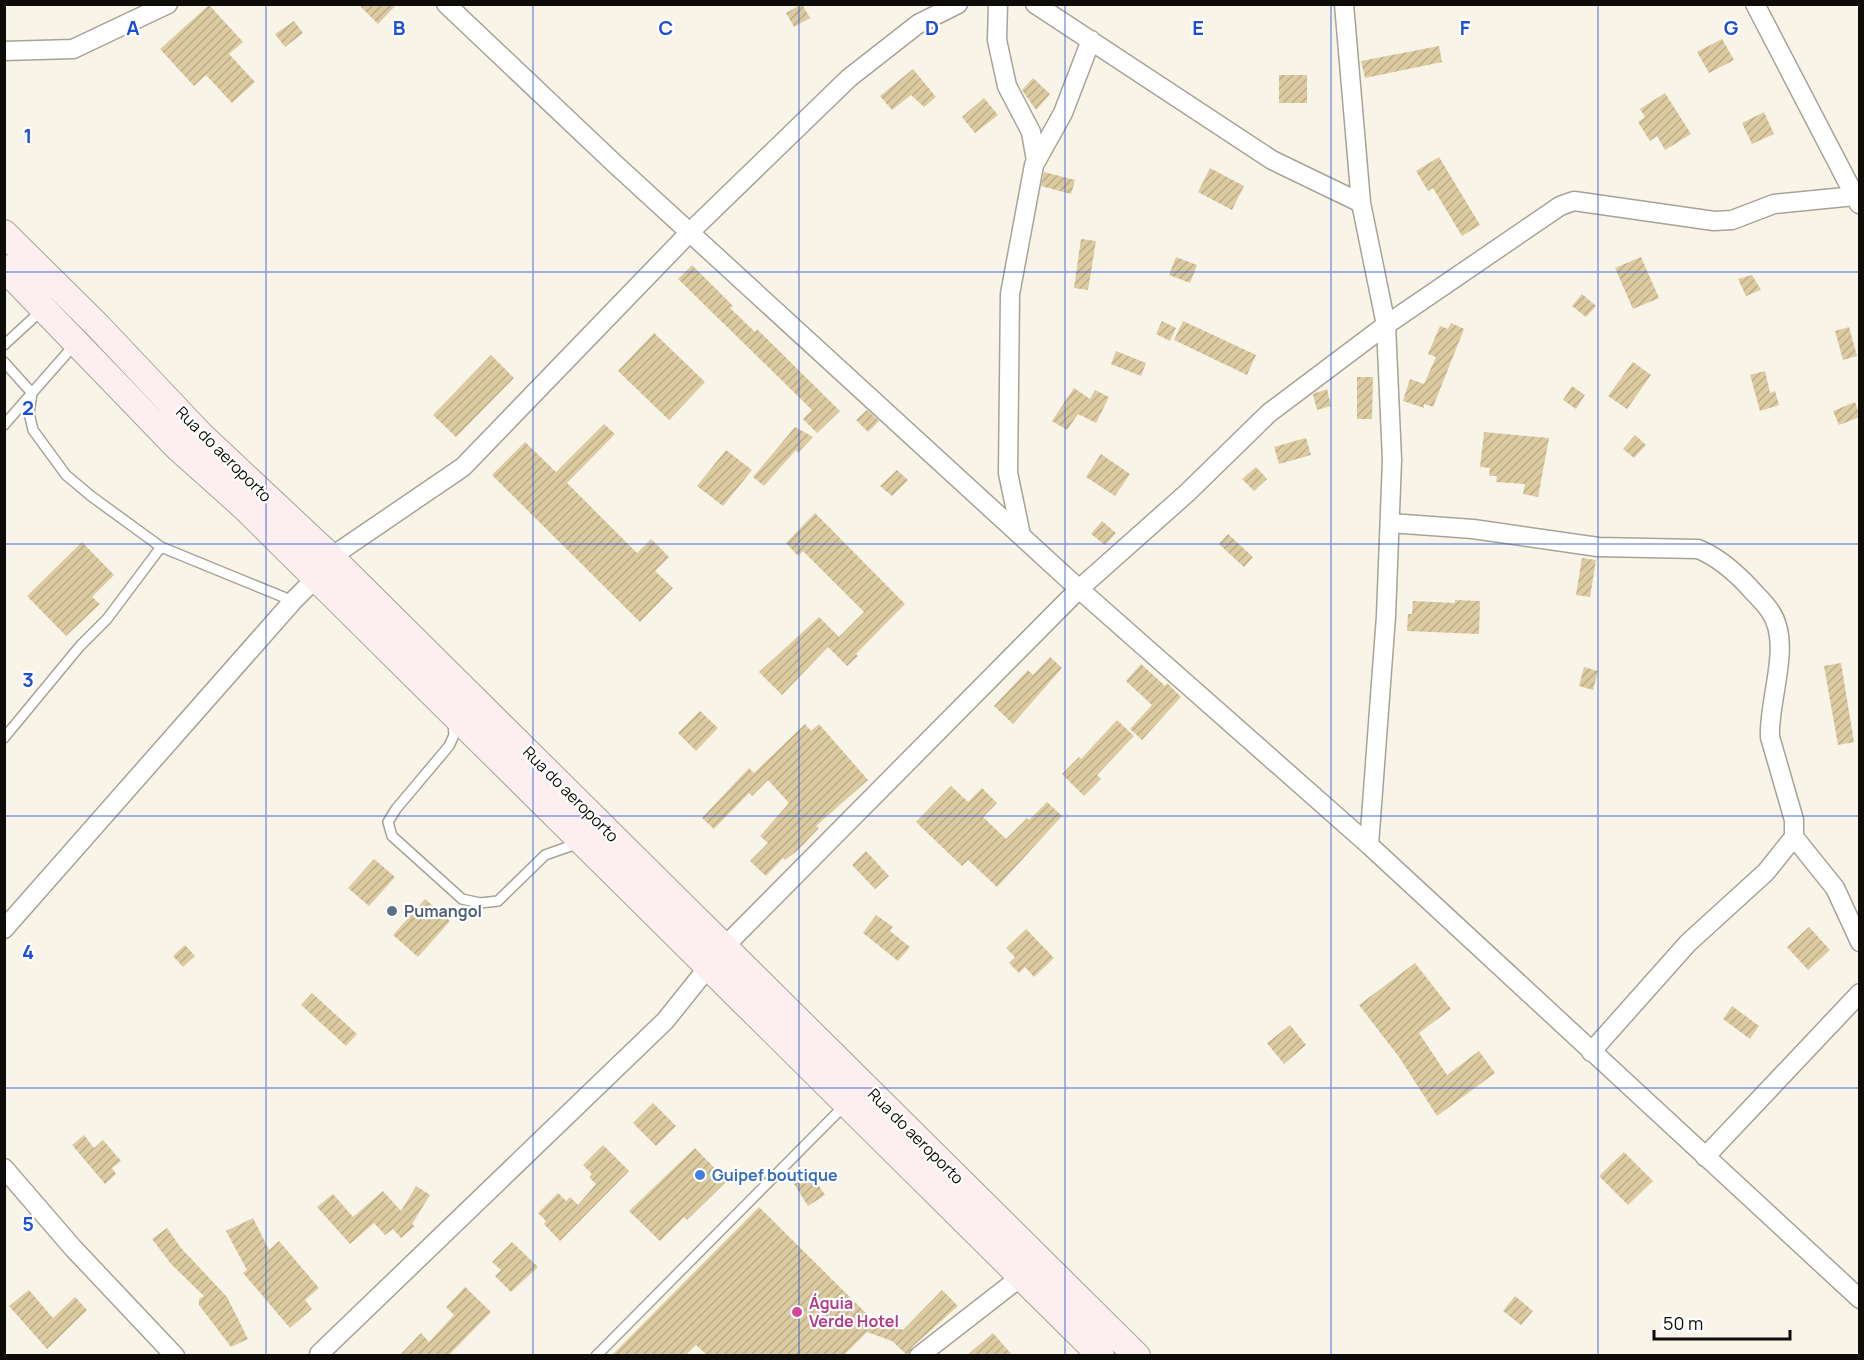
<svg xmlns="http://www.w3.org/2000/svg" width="1864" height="1360" viewBox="0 0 1864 1360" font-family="Manrope,sans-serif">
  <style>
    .building { fill: url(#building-hatch) }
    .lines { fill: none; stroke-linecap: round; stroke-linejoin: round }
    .service-casing { stroke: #a7a397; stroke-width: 12 }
    .minor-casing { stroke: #a7a397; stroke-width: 21 }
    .secondary-casing { stroke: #a7a397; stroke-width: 28 }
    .service { stroke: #fff; stroke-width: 9 }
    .minor { stroke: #fff; stroke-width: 18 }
    .secondary { stroke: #fdeef0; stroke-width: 26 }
    .grid { fill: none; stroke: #1d4ed8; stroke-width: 1.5; stroke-opacity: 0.55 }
    .service-dot { fill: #5c6f8a; stroke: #fff; stroke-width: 2 }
    .shop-dot { fill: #3f7fe0; stroke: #fff; stroke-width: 2 }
    .hotel-dot { fill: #d1479c; stroke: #fff; stroke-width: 2 }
    .labels { text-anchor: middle; stroke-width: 4.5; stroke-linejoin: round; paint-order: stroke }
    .street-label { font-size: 16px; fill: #0d0c08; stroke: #fff }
    .service-label { font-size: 16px; font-weight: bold; fill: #4e5e75; stroke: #fff; text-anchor: start }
    .shop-label { font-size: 16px; font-weight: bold; fill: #366cbe; stroke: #fff; text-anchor: start }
    .hotel-label { font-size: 16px; font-weight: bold; fill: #b23c85; stroke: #fff; text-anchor: start }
    .grid-label { font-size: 20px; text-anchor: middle; font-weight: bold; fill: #1d4ed8; stroke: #fff; stroke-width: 4.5; stroke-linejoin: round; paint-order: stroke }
  </style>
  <defs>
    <pattern id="building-hatch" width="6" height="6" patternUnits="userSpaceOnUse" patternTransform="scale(1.5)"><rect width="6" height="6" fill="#dccba1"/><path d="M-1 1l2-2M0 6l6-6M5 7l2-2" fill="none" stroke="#bcad89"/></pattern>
  </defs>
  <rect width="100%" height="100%" fill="#f9f4e8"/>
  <path class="building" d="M 358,4 L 397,4 L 378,24 Z
    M 802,4 L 810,18 L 794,27 L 786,13 Z
    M 209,5 L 243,42 L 229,54 L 255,82 L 232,103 L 206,75 L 194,86 L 160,49 Z
    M 294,21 L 303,33 L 285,47 L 275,34 Z
    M 1722,39 L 1734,60 L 1709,73 L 1697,52 Z
    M 1439,46 L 1442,62 L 1365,78 L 1361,61 Z
    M 913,69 L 936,97 L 924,107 L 911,95 L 892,110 L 880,96 Z
    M 1279,75 L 1307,75 L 1307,103 L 1279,103 Z
    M 1033,78 L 1050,94 L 1036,110 L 1022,90 Z
    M 1665,93 L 1691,134 L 1665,150 L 1657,136 L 1650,141 L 1638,122 L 1645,117 L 1640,109 Z
    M 984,98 L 998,115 L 975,133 L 962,117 Z
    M 1764,112 L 1774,134 L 1752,144 L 1742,123 Z
    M 1439,157 L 1480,225 L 1462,236 L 1433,188 L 1428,191 L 1416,171 Z
    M 1210,168 L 1244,186 L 1232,210 L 1198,192 Z
    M 1044,172 L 1075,180 L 1071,194 L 1041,186 Z
    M 1081,239 L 1096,241 L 1088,290 L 1074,288 Z
    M 1176,257 L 1197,265 L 1190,283 L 1169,275 Z
    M 1641,257 L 1659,298 L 1633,309 L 1615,268 Z
    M 692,265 L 733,306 L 730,308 L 755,332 L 757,329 L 840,411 L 817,433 L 803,419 L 812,410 L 678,279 Z
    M 1752,275 L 1761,290 L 1746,296 L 1738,279 Z
    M 1582,294 L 1596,306 L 1586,317 L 1572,306 Z
    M 1162,321 L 1176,328 L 1170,341 L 1156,334 Z
    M 1183,321 L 1256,355 L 1247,375 L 1174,340 Z
    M 1451,323 L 1464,329 L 1433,407 L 1424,404 L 1424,408 L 1403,401 L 1410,379 L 1424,384 L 1436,357 L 1428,354 L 1440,326 L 1448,329 Z
    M 1849,327 L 1857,356 L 1843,360 L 1835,331 Z
    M 654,333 L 705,382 L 669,420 L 618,371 Z
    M 1116,351 L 1146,363 L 1141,376 L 1111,364 Z
    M 491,355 L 514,378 L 456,437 L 433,415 Z
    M 1633,362 L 1651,375 L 1627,409 L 1608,396 Z
    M 1765,371 L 1770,393 L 1775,391 L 1779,405 L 1760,411 L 1750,375 Z
    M 1357,377 L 1373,377 L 1372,419 L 1357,419 Z
    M 1572,386 L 1585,395 L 1576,409 L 1563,400 Z
    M 1074,388 L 1090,399 L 1095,390 L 1109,397 L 1096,423 L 1078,414 L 1067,430 L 1052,421 Z
    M 1327,389 L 1331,406 L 1317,410 L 1313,394 Z
    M 1855,402 L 1860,417 L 1839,425 L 1833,411 Z
    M 867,410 L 879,421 L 868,432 L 856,420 Z
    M 604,424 L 615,434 L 567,483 L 637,553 L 651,539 L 669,557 L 655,571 L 673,588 L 640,622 L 492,475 L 525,442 L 556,472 Z
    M 795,427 L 813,437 L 798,453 L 796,450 L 764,486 L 753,477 Z
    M 1484,432 L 1549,438 L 1538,497 L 1523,494 L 1525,484 L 1496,482 L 1497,476 L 1489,476 L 1490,468 L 1480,467 Z
    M 1635,435 L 1646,445 L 1634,458 L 1623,449 Z
    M 1306,438 L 1311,455 L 1279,464 L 1274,447 Z
    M 726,450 L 752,470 L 723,506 L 697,486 Z
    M 1101,454 L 1130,474 L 1115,496 L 1086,477 Z
    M 1256,467 L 1267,479 L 1254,491 L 1242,479 Z
    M 897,470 L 908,480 L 892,496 L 880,486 Z
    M 815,513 L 905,604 L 856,654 L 858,656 L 847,666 L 828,647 L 782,695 L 759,672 L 819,617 L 839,637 L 864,612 L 803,551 L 798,556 L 786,543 Z
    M 1102,521 L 1116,533 L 1105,545 L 1091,534 Z
    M 1228,534 L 1253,557 L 1244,567 L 1219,544 Z
    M 82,542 L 114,575 L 92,597 L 100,604 L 66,636 L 27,596 Z
    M 1582,558 L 1596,560 L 1590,597 L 1576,595 Z
    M 1455,600 L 1480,601 L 1479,634 L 1407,631 L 1408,614 L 1412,614 L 1413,601 L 1455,603 Z
    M 1050,657 L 1062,668 L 1013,724 L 994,706 L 1028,670 L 1033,675 Z
    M 1841,663 L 1854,742 L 1838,745 L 1824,666 Z
    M 1141,664 L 1165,686 L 1167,683 L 1181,697 L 1142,740 L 1130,729 L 1152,705 L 1126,681 Z
    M 1584,667 L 1598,671 L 1593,690 L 1579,686 Z
    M 700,711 L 718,728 L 696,751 L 678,733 Z
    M 1117,720 L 1134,736 L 1097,775 L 1101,779 L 1084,796 L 1062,774 L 1079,757 L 1081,759 Z
    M 805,724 L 811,731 L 819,724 L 868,780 L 816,826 L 819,828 L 798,850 L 785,860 L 783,858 L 766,876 L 750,861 L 768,843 L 760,836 L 789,803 L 768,780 L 752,796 L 749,793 L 714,829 L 702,818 L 749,768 L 754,773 Z
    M 951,786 L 968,802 L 982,788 L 997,803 L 983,817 L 1006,839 L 1027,818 L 1029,820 L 1047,802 L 1062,816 L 997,887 L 968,860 L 962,866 L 916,822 Z
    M 866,851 L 889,876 L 875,889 L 852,865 Z
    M 374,859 L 395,877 L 369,906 L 348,888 Z
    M 425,899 L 450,921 L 418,957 L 393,935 Z
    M 876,915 L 893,927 L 890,931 L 910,947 L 898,961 L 863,933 Z
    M 1809,927 L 1830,950 L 1808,970 L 1787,947 Z
    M 1026,929 L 1054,958 L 1034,977 L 1025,967 L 1019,973 L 1009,963 L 1015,957 L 1006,948 Z
    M 185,945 L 195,956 L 183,967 L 173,956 Z
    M 1415,963 L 1451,1009 L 1419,1033 L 1447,1075 L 1479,1051 L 1495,1073 L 1437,1116 L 1399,1057 L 1359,1005 Z
    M 312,993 L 357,1034 L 346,1046 L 301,1005 Z
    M 1732,1006 L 1759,1026 L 1750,1039 L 1723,1019 Z
    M 1290,1025 L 1306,1045 L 1284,1064 L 1267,1043 Z
    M 653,1103 L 676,1126 L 656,1146 L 633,1123 Z
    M 84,1135 L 94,1148 L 103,1140 L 121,1161 L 112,1168 L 116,1174 L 105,1184 L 72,1145 Z
    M 603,1145 L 629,1171 L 560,1241 L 544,1224 L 546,1221 L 538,1213 L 558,1193 L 566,1201 L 570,1197 L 578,1205 L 596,1184 L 589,1177 L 592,1174 L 583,1165 Z
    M 695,1148 L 727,1181 L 687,1220 L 684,1217 L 660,1241 L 629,1211 Z
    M 1624,1152 L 1653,1181 L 1628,1205 L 1599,1176 Z
    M 809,1170 L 825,1195 L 808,1206 L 792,1181 Z
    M 416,1186 L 430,1195 L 412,1224 L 415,1226 L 401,1238 L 393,1229 L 385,1235 L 374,1223 L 350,1244 L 317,1207 L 333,1194 L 353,1217 L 383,1191 L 401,1211 Z
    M 759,1207 L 873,1320 L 903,1330 L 942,1290 L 958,1306 L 912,1347 L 908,1356 L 892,1341 L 867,1332 L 843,1356 L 708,1356 L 696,1345 L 685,1356 L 611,1356 Z
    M 253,1218 L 269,1250 L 279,1241 L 319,1288 L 305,1300 L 312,1309 L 290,1328 L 243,1273 L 247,1270 L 226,1231 Z
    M 167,1228 L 181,1248 L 227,1297 L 248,1339 L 231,1347 L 199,1305 L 199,1299 L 204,1296 L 171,1264 L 152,1239 Z
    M 512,1242 L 538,1267 L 511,1292 L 495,1276 L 501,1270 L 492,1262 Z
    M 465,1287 L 491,1312 L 448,1356 L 399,1356 L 421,1333 L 429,1342 L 454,1315 L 446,1307 Z
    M 29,1290 L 53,1318 L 75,1297 L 87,1310 L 47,1349 L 9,1306 Z
    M 1515,1296 L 1533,1311 L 1521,1325 L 1503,1311 Z
    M 993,1333 L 1013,1356 L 966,1356 Z"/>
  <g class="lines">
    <g class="service-casing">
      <path id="service" d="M 4,345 L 42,310
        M 4,362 L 32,393 L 29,413 L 33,430 L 66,475 L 91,496 L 161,547 L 293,601
        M 4,425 L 75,344
        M 453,722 L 454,735 L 449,746 L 396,809 L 388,822 L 392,836 L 462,899 L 480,903 L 498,901 L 545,855 L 579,843
        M 4,738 L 80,646 L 107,619 L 161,547
        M 596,1356 L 846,1104"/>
    </g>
    <g class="minor-casing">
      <path id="minor" d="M 446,4 L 615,164 L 1079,589 L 1369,845 L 1860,1299
        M 998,4 L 997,40 L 1007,86 L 1031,132 L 1036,161
        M 1035,4 L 1272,160 L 1361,203
        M 1344,4 L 1361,203 L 1386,325 L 1392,460 L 1386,616 L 1369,845
        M 1755,4 L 1859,204
        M 4,51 L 73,49 L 168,4
        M 1390,523 L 1473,529 L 1598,547 L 1698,549 C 1718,557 1734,571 1749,587 C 1756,595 1764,602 1770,611 C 1793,643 1768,699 1770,737 L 1794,820 L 1794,837 L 1766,872 L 1688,943 L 1591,1052
        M 1021,535 L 1008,473 L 1010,294 L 1034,165 L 1063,113 L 1091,40
        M 331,557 L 463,467 L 691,231 L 849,78 L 918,24 L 958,4
        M 1794,837 L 1835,888 L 1860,942
        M 4,929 L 293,601 L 316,578
        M 1705,1157 L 1860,993
        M 4,1168 L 73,1248 L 175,1356
        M 319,1354 L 665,1021 L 725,946 L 1079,589 L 1187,493 L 1269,413 L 1386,325 L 1560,206 L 1574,201 L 1714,221 L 1732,220 L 1774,204 L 1855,196
        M 919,1356 L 1022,1276"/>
    </g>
    <g class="secondary-casing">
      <path id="secondary" d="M 4,233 L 98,326 L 201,435 L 331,557 L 1137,1356
        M 4,268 L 177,447 L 244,507 L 1101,1356"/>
    </g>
    <use href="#service" class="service"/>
    <use href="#minor" class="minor"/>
    <use href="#secondary" class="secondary"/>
  </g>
  <path class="grid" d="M 266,4 L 266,1356M 533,4 L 533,1356M 799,4 L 799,1356M 1065,4 L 1065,1356M 1331,4 L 1331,1356M 1598,4 L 1598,1356M 4,272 L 1860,272M 4,544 L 1860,544M 4,816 L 1860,816M 4,1088 L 1860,1088"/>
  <circle class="service-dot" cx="392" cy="911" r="6"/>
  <circle class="shop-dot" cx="700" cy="1175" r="6"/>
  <circle class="hotel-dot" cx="797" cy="1312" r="6"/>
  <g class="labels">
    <g class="street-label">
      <text transform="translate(224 454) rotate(45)" y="6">Rua do aeroporto</text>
      <text transform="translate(571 794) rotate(45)" y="6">Rua do aeroporto</text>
      <text transform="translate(916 1136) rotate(45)" y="6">Rua do aeroporto</text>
    </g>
    <g class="service-label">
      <text x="404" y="917">Pumangol</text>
    </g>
    <g class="shop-label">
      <text x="712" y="1181">Guipef boutique</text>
    </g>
    <g class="hotel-label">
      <text x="809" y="1309">Águia<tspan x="809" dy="18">Verde Hotel</tspan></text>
    </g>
  </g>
  <g class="grid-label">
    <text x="133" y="35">A</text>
    <text x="399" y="35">B</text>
    <text x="666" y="35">C</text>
    <text x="932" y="35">D</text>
    <text x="1198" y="35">E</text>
    <text x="1465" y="35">F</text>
    <text x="1731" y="35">G</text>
    <text x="28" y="143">1</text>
    <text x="28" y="415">2</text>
    <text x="28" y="687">3</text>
    <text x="28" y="959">4</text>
    <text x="28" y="1231">5</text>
  </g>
  <rect width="1864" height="1360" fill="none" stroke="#0d0c08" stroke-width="12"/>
  <path d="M1654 1330v9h136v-9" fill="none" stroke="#0d0c08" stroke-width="3"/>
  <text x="1663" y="1330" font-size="18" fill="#0d0c08" stroke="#ffffff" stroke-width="4.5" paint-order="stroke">50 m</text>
</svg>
